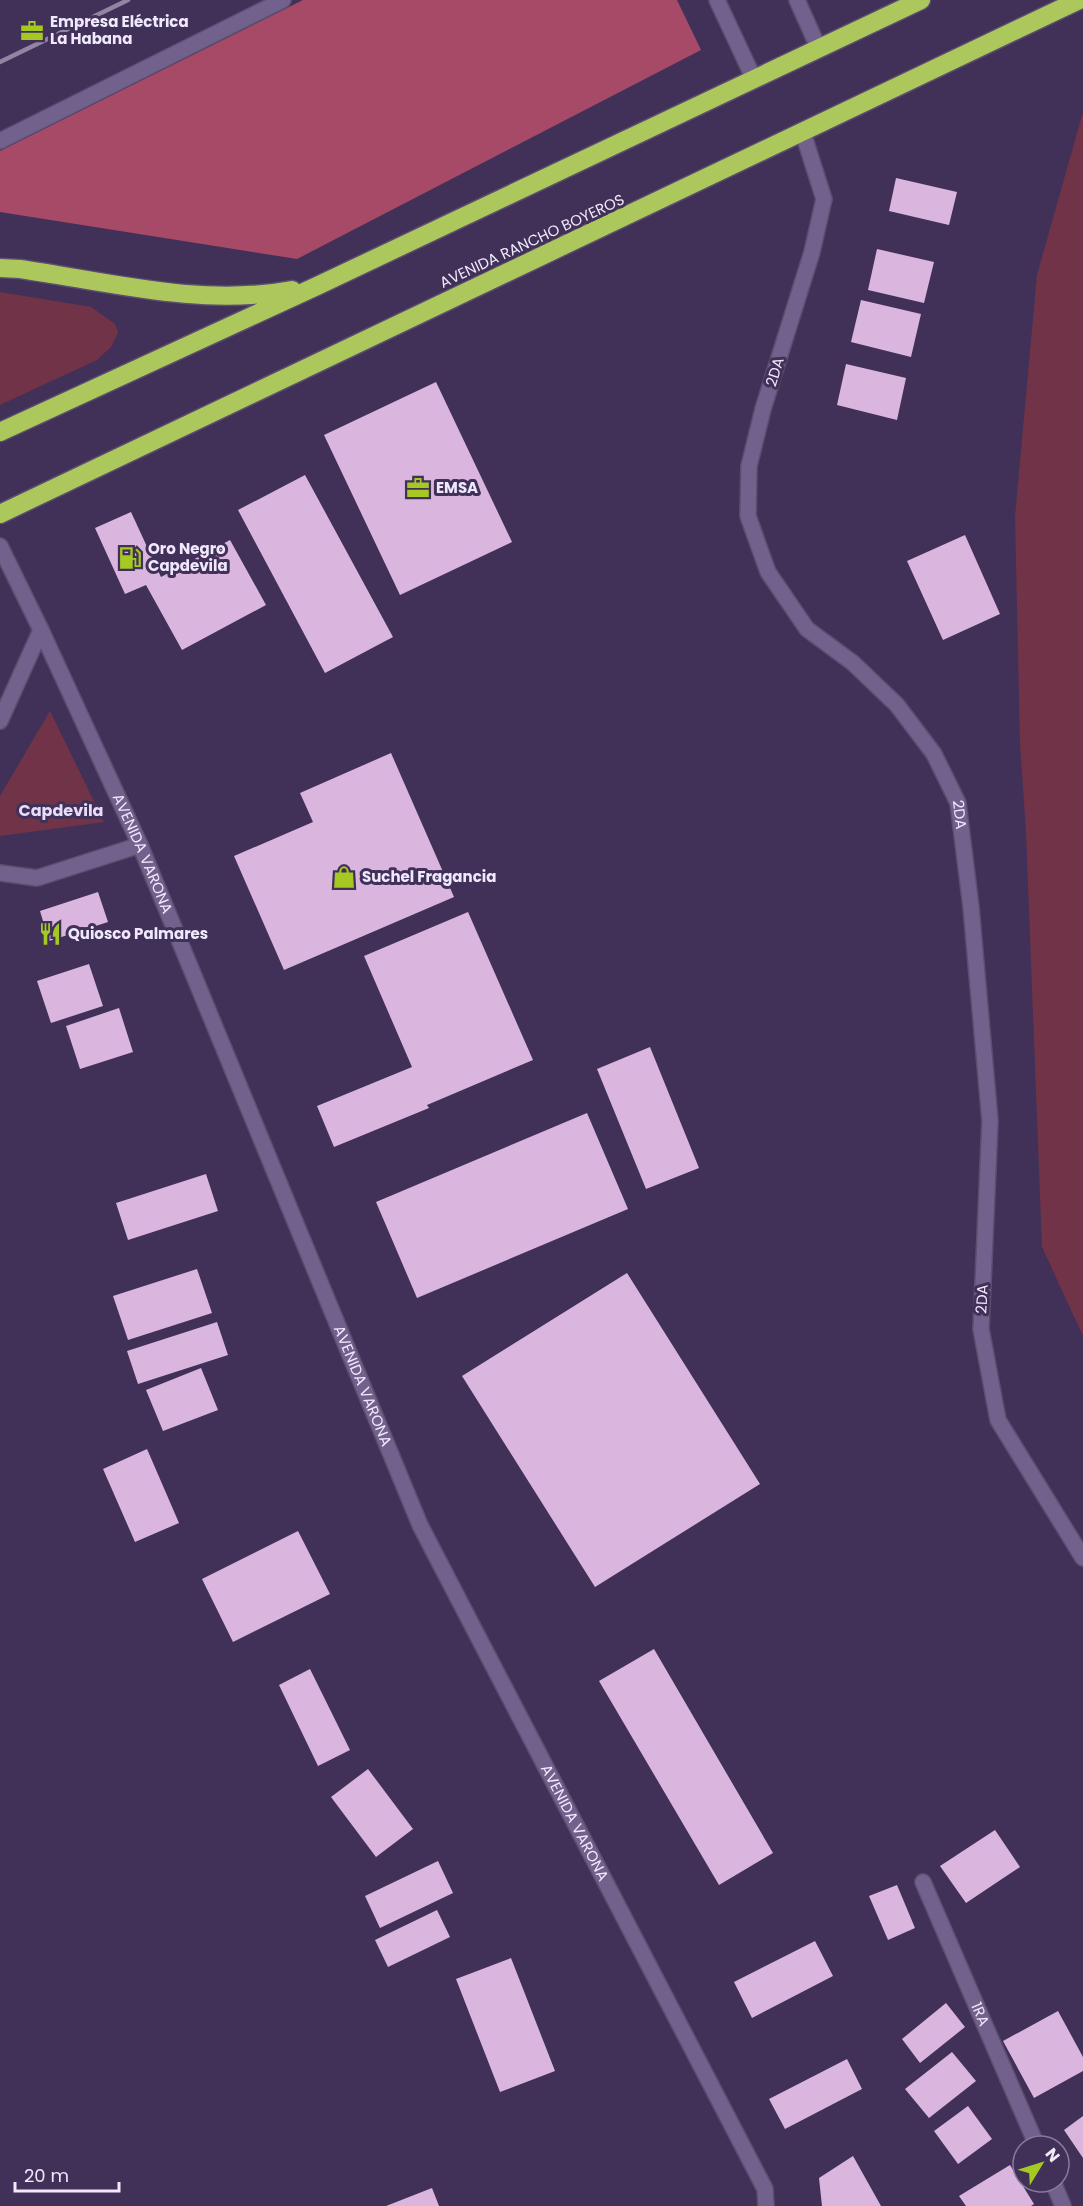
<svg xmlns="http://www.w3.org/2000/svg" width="1083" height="2206" viewBox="0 0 1083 2206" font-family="Poppins,sans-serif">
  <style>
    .green { fill: #713347 }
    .forest { fill: #a64a68 }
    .building { fill: #dab6df }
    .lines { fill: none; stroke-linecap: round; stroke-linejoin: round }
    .street-casing { stroke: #5c4e6f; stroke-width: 18 }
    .secondary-casing { stroke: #5c4e6f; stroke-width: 18 }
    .highway-casing { stroke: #5c4e6f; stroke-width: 21 }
    .street { stroke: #72618c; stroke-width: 15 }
    .secondary { stroke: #72618c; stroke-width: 15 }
    .highway { stroke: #acc85d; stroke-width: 18 }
    .rail { stroke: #9185a3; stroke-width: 4.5 }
    .labels { text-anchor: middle; stroke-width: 6; stroke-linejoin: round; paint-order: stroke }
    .poi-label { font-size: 15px; font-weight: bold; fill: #f0e9fd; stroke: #413158; text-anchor: start }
    .street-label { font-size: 15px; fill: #f0e9fd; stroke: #413158 }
    .neighbourhood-label { font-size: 16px; font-weight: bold; fill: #e7ddfb; stroke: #413158 }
  </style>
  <rect width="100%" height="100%" fill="#413158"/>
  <path class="green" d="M 1083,112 L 1083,1336 L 1042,1247 L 1026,832 L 1020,743 L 1015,516 L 1037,275 Z
    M 0,292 L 91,307 L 115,324 L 118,333 L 111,347 L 97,360 L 0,405 Z
    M 50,711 L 104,822 L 0,836 L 0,796 Z"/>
  <path class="forest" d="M 303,0 L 677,0 L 701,50 L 297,259 L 0,212 L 0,151 Z"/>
  <path class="building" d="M 896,178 L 957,192 L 949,225 L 889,211 Z
    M 877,249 L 934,262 L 924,303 L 868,290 Z
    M 861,300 L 921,314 L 911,357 L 851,342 Z
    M 846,364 L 906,378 L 897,420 L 837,405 Z
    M 436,382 L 512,542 L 400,595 L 324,435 Z
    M 305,475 L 393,637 L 325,673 L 238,510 Z
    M 131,512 L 161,577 L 230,540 L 266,605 L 182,650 L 146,585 L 125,594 L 95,528 Z
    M 965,535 L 1000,614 L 943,640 L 907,561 Z
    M 391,753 L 454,897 L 284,970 L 234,856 L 313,822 L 300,793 Z
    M 98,892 L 108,922 L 49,941 L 40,911 Z
    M 468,912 L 533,1060 L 427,1105 L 429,1108 L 334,1147 L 317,1106 L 412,1067 L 364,956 Z
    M 89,964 L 103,1006 L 51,1023 L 37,981 Z
    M 119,1008 L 133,1052 L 80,1069 L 66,1026 Z
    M 650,1047 L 699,1168 L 646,1189 L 597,1069 Z
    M 587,1113 L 628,1209 L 417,1298 L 376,1202 Z
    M 206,1174 L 218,1211 L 128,1240 L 116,1203 Z
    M 197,1269 L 212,1313 L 128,1340 L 113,1296 Z
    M 627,1273 L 760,1484 L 595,1587 L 462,1376 Z
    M 217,1322 L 228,1355 L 138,1384 L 127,1351 Z
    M 201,1368 L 218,1410 L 163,1431 L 146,1390 Z
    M 147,1449 L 179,1523 L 135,1542 L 103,1469 Z
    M 298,1531 L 330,1594 L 233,1642 L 202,1579 Z
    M 654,1649 L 773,1853 L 719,1885 L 599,1681 Z
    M 310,1669 L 350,1750 L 318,1766 L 279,1685 Z
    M 368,1769 L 413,1829 L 376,1857 L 331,1797 Z
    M 995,1830 L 1020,1867 L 966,1903 L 940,1866 Z
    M 438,1861 L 453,1893 L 380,1928 L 365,1896 Z
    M 897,1885 L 915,1928 L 888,1940 L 869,1896 Z
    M 437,1910 L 450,1937 L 388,1967 L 375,1940 Z
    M 815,1941 L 833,1976 L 752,2018 L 734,1982 Z
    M 511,1958 L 555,2071 L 500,2092 L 456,1979 Z
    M 946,2003 L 965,2027 L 920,2063 L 902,2039 Z
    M 1058,2011 L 1083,2057 L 1083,2071 L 1034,2098 L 1003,2041 Z
    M 952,2052 L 976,2081 L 929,2118 L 905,2089 Z
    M 847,2059 L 862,2089 L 785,2129 L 769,2099 Z
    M 968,2106 L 992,2139 L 958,2164 L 934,2131 Z
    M 1083,2116 L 1083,2158 L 1064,2130 Z
    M 853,2156 L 881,2206 L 822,2206 L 819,2178 Z
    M 1010,2165 L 1034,2204 L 1031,2206 L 966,2206 L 959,2196 Z
    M 432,2188 L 439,2206 L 386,2206 Z"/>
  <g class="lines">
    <g class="street-casing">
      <g id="street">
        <path d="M 717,0 L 754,79"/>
        <path d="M 797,0 L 818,47"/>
        <path id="s1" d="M 803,133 L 824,199 L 812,252 L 763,409 L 749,466 L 748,516 L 768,572 L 807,629 L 853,663 L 897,705 L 934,754 L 958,803 L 971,907 L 990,1121 L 981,1329 L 998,1420 L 1083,1558"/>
        <path d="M 0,141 L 283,0"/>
        <path d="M 0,721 L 41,630"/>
        <path id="s2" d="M 923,1882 L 1037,2146"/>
        <path d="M 1053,2182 L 1063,2206"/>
      </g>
    </g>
    <g class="secondary-casing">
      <g id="secondary">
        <path id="s3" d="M 0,546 L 41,630 L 140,845 L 420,1525 L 765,2189 L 766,2206"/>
        <path d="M 0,873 L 37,878 L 140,845"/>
      </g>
    </g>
    <g class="highway-casing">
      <path id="highway" d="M 0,268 L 20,269 C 109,282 202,307 292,290
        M 0,432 L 317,286 L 921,0
        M 0,514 C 359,341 720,173 1079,0"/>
    </g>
    <use href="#street" class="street"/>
    <use href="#secondary" class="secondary"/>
    <use href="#highway" class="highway"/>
    <path class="rail" d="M 0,62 L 128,0"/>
  </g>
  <defs>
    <g id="office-bare" transform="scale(1.8)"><path d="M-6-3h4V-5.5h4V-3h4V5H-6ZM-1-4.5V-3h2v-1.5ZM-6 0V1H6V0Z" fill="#a5c823" stroke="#413158" stroke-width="2.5" paint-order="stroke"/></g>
    <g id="fuel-bare" transform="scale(1.8)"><path d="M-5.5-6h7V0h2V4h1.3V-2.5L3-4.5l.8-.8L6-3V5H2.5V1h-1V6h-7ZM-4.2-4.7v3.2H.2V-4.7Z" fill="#a5c823" stroke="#413158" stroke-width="2.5" paint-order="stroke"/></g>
    <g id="shop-bare" transform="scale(1.8)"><path d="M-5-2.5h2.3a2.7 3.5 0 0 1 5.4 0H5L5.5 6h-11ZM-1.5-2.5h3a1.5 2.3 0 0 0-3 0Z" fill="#a5c823" stroke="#413158" stroke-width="2.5" paint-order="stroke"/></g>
    <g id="restaurant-bare" transform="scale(1.8)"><path d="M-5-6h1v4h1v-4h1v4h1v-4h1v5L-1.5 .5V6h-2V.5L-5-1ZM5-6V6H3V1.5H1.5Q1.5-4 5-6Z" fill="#a5c823" stroke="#413158" stroke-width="2.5" paint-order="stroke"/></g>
  </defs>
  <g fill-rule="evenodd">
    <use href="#office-bare" x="32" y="31"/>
    <use href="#office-bare" x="418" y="488"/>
    <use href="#fuel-bare" x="130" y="558"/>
    <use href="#shop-bare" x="344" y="877"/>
    <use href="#restaurant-bare" x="50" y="934"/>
  </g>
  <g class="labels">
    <g class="poi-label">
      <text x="50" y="27">Empresa Eléctrica<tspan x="50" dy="17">La Habana</tspan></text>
      <text x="436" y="493">EMSA</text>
      <text x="148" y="554">Oro Negro<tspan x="148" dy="17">Capdevila</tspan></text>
      <text x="362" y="882">Suchel Fragancia</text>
      <text x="68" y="939">Quiosco Palmares</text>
    </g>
    <g class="street-label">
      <text transform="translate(532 241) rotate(-25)" y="5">AVENIDA RANCHO BOYEROS</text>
      <text transform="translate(775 372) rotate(-73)" y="5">2DA</text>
      <text dy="5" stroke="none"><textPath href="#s1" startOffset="771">2DA</textPath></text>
      <text dy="5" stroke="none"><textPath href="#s3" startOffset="339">AVENIDA VARONA</textPath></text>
      <text transform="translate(982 1299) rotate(-87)" y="5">2DA</text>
      <text dy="5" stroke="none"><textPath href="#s3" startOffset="915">AVENIDA VARONA</textPath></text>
      <text dy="5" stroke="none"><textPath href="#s3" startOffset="1401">AVENIDA VARONA</textPath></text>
      <text dy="5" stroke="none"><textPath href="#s2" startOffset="144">1RA</textPath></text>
    </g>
    <g class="neighbourhood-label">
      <text x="61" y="816">Capdevila</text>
    </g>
  </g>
  <g transform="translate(1041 2164) rotate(52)"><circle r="28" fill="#413158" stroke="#877b9a" stroke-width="1.5"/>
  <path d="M0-4.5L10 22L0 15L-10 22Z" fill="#a5c823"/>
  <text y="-9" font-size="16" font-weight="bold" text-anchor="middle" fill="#f0e9fd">N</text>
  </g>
  <path d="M15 2182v9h104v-9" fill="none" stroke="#f0e9fd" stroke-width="3"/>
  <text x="24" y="2182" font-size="18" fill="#f0e9fd" stroke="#413158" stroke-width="4.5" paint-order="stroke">20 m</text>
</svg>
